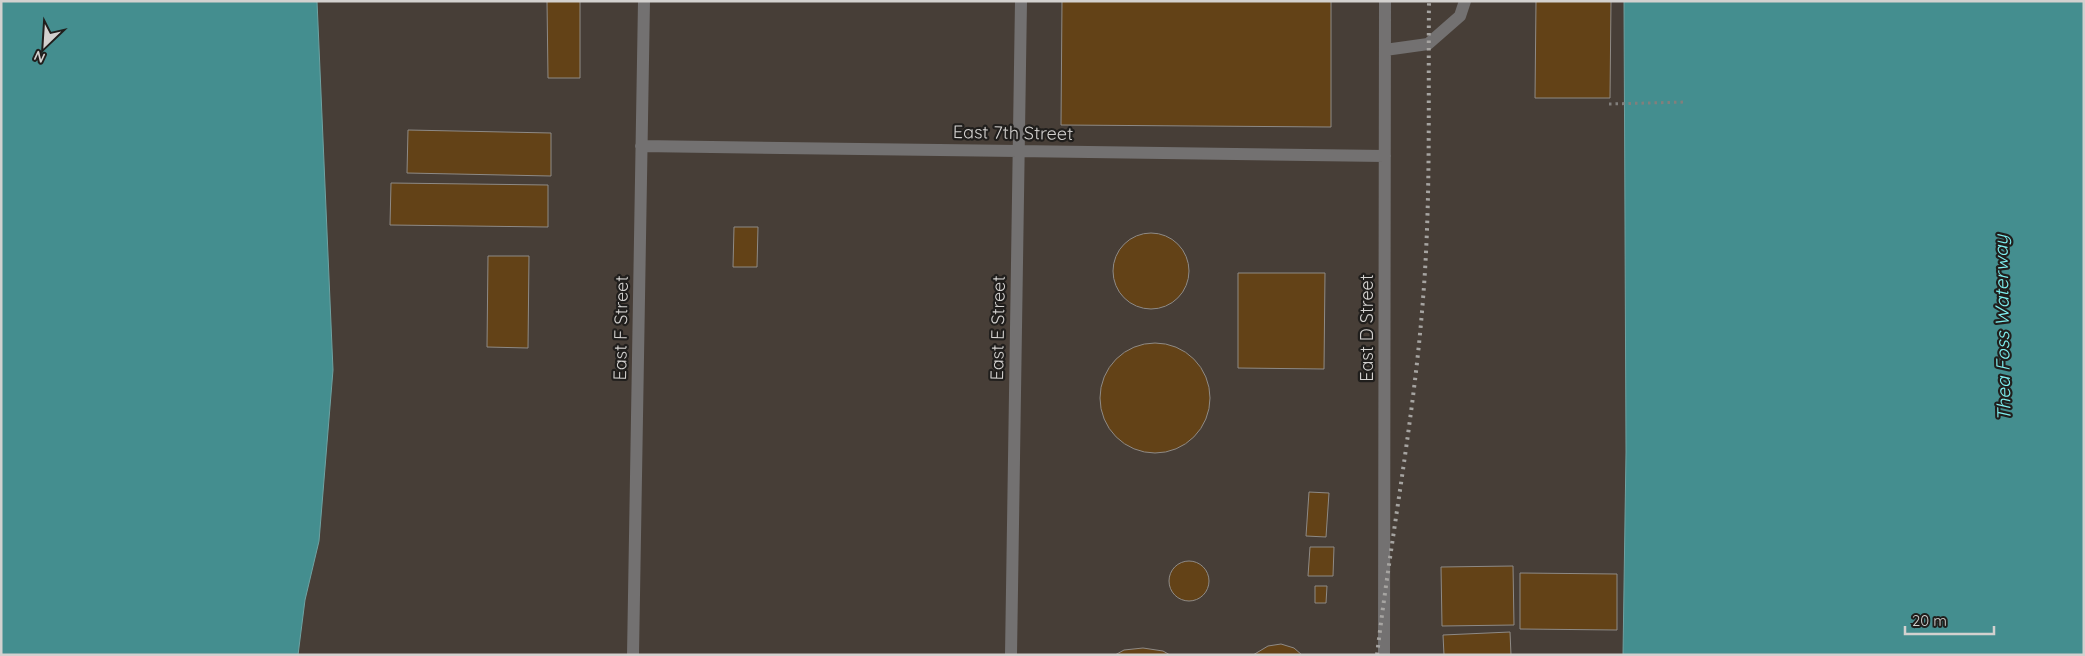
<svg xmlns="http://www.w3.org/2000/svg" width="2085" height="656" viewBox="0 0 2085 656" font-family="Quicksand,sans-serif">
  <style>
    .built { fill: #473e37 }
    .water { fill: #448e8f; stroke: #6fa2a2 }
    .building { fill: #634217; stroke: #8e8a86 }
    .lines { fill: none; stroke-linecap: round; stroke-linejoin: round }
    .path { stroke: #827f7c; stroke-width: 3; stroke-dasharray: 2.5 4; stroke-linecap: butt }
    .minor { stroke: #737171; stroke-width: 12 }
    .rail { stroke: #a6a4a1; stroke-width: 4; stroke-dasharray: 2.5 5; stroke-linecap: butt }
    .labels { text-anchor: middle; stroke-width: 4.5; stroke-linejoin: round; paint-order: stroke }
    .street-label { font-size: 18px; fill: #d3d1cf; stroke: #201e1c }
    .water-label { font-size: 19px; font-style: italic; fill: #7ff0f1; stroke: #201e1c }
  </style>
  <rect width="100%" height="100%" fill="#3a3633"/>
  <path class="built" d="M 317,1 L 1624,1 L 1626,452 L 1623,655 L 298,655 L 333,370 Z"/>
  <path class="water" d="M 1,1 L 317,1 L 333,370 L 319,541 L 305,600 L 298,655 L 1,655 Z
    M 1624,1 L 2084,1 L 2084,655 L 1623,655 L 1626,452 Z"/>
  <path class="building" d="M 547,1 L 580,1 L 580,78 L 548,78 Z
    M 1062,1 L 1331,1 L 1331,127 L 1061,125 Z
    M 1536,1 L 1611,1 L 1610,98 L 1535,98 Z
    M 408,130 L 551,133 L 551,176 L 407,173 Z
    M 391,183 L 548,185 L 548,227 L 390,225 Z
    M 734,227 L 758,227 L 757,267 L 733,267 Z
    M1113 271a38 38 0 1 1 76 0a38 38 0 1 1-76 0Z
    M 488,256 L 529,256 L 528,348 L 487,347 Z
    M 1238,273 L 1325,273 L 1324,369 L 1238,368 Z
    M1100 398a55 55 0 1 1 110 0a55 55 0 1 1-110 0Z
    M 1309,492 L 1329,493 L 1326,537 L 1306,536 Z
    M 1310,547 L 1334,547 L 1333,576 L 1308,576 Z
    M1169 581a20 20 0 1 1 40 0a20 20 0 1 1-40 0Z
    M 1513,566 L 1514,625 L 1442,626 L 1441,567 Z
    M 1520,573 L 1617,574 L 1617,630 L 1520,629 Z
    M 1315,586 L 1327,586 L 1326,603 L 1315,603 Z
    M 1510,632 L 1511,655 L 1444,655 L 1443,635 Z
    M 1281,644 L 1294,648 L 1302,655 L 1253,655 L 1268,646 Z
    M 1143,648 L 1163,651 L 1170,655 L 1115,655 L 1124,650 Z"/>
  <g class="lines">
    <path class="path" d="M 1609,104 L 1687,102"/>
    <path class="minor" d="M 1385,50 L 1428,44 L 1460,16 L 1465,1
      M 641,146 L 1385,156
      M 633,655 L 644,1
      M 1011,655 L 1021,1
      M 1384,655 L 1385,1"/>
    <path class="rail" d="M 1377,655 C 1391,536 1414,419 1423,299 C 1431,200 1428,100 1429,1"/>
  </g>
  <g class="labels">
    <g class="street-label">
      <text transform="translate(1013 133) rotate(1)" y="6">East 7th Street</text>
      <text transform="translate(621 328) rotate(-89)" y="6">East F Street</text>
      <text transform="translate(998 328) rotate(-89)" y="6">East E Street</text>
      <text transform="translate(1367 328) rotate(-90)" y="6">East D Street</text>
    </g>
    <g class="water-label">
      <text transform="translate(2002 328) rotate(-91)" y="7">Thea Foss Waterway</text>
    </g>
  </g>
  <rect width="2085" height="656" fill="none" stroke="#d3d1cf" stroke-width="5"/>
  <g transform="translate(45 45) rotate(205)" stroke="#201e1c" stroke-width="4" paint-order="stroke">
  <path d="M0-4L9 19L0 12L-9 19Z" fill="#d3d1cf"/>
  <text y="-8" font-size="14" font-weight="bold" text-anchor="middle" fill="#d3d1cf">N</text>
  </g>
  <path d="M1905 626v8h89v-8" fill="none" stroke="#d3d1cf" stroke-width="2.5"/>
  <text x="1912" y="626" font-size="15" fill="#d3d1cf" stroke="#201e1c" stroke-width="4" paint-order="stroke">20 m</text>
</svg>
